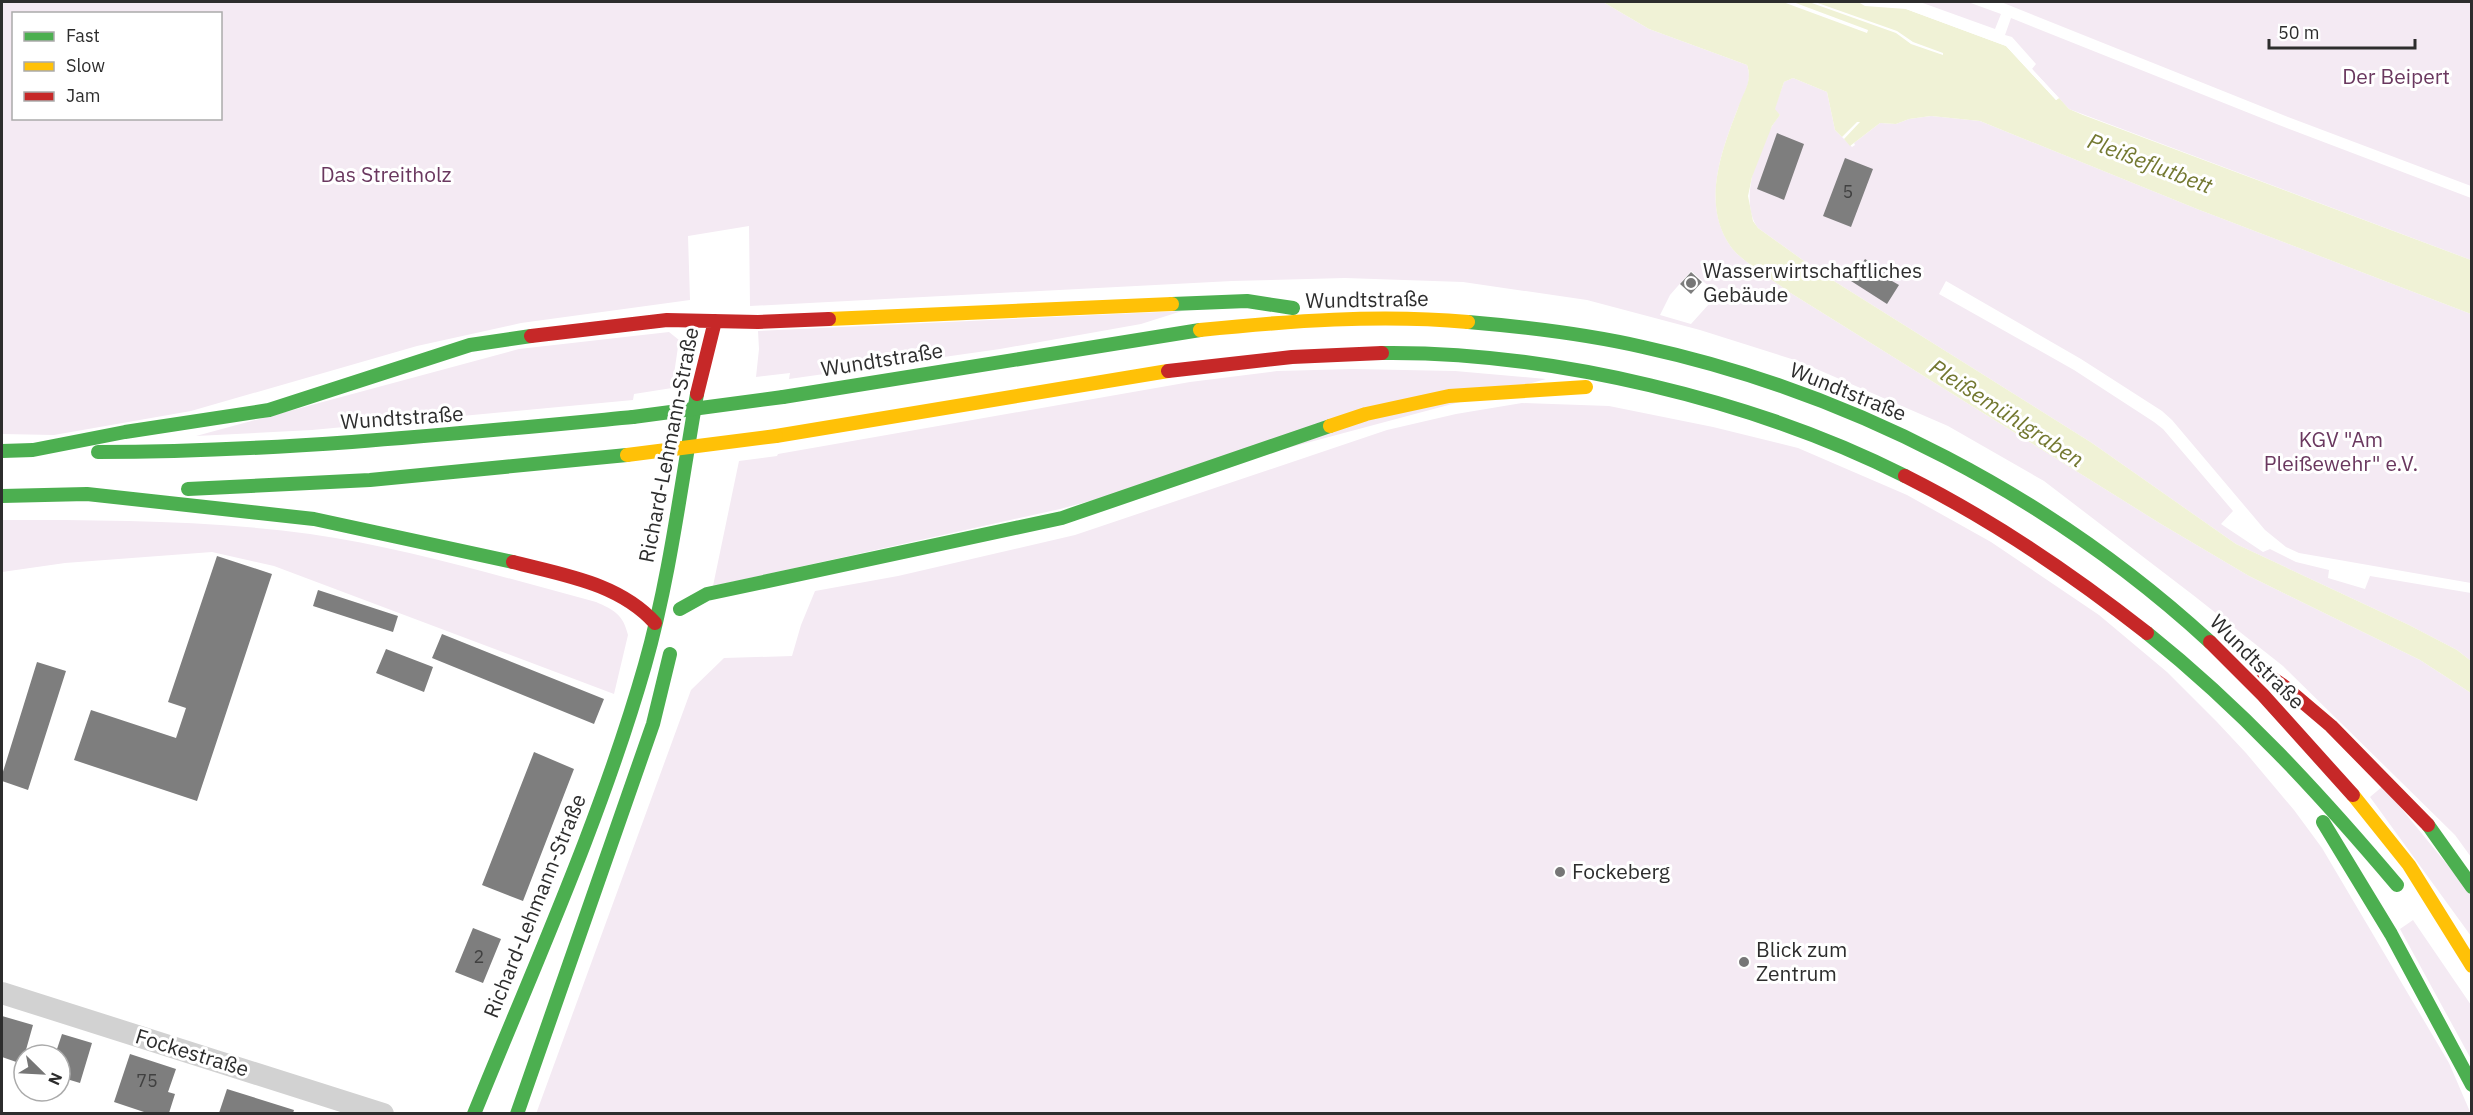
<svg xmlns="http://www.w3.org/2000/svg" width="2473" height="1115" viewBox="0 0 2473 1115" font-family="'IBM Plex Sans',sans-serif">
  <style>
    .green { fill: #f4eaf3; fill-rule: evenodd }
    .water { fill: #f0f2d6 }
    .pier { fill: #fff }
    .building { fill: #7e7e7e }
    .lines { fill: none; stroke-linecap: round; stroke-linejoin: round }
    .street { stroke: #d2d2d2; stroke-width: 22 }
    .fast { stroke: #4caf50; stroke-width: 14 }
    .slow { stroke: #ffc107; stroke-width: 14 }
    .jam { stroke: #c62828; stroke-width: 14 }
    .fast-bridge { stroke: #4caf50; stroke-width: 14 }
    .slow-bridge { stroke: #ffc107; stroke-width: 14 }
    .poi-dot { fill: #767676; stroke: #fff; stroke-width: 2 }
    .labels { text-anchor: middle; stroke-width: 6; stroke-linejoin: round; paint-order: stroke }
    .number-label { font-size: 18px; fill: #414141 }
    .park-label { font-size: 21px; fill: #6a385f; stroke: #fff }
    .poi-label { font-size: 21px; fill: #2d2d2d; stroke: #fff; text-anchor: start }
    .street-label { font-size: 21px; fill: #2d2d2d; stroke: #fff }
    .water-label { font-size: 22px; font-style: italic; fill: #737830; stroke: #fff }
  </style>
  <rect width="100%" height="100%" fill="#fff"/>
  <path class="green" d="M 2,2 L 1603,2 L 1649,29 L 1747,65 C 1753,82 1744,92 1738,108 C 1721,152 1701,204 1731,247 C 1741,261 1775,281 1789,292 L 2161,524 L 2249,576 L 2420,660 L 2471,693 L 2471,857 L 2455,835 L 2283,666 L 2193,595 L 2044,481 L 1948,426 L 1798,361 L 1700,330 L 1587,300 L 1463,282 L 1345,278 L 1232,281 L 750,306 L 749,226 L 688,236 L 690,300 L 521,323 L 417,346 L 191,411 L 54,435 L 2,434 ZM 14,14 L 220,14 L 220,118 L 14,118 ZM 1691,271 L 1718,294 L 1691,324 L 1660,315 L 1670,295 Z
    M 1920,2 L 1968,2 L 2001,14 L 1995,29 Z
    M 2001,2 L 2471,2 L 2471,186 L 2283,115 Z
    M 2011,18 L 2279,125 L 2471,198 L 2471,260 L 2069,109 L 2032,69 L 2036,64 L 2012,37 L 2005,35 Z
    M 1793,78 L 1827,92 L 1835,130 L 1852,147 L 1855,145 L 1854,143 L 1880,123 L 1896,124 L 1909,119 L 1931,116 L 1980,121 L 2197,209 L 2471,314 L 2471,583 L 2328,558 L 2299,553 L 2286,547 L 2265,530 L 2172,420 L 2162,411 L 2081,359 L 1946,281 L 1939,294 L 2074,370 L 2154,422 L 2163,429 L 2233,511 L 2221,524 L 2263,552 L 2270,549 L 2296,562 L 2329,570 L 2328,578 L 2365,589 L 2370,576 L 2471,593 L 2471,661 L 2457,650 L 2409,625 L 2236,544 L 2092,443 L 1818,271 L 1758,228 C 1737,200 1760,139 1780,115 L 1774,110 L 1784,82 Z
    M 1182,311 L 1141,324 L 1000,349 L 789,379 L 790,373 L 756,377 L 759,349 L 758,331 Z
    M 669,332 L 679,340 L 672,388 L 634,394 L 633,400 L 312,430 L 196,436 L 519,349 Z
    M 1353,369 L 1455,371 L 1546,379 L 1060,509 L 713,586 L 739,461 L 777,456 L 778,454 L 1190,382 L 1277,371 Z
    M 1522,403 L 1609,406 L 1713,427 L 1798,448 L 1907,495 L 1991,542 L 2099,615 L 2167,672 L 2217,722 L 2246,753 L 2294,810 L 2322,848 L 2449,1063 L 2471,1114 L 536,1114 L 691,690 L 724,658 L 792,656 L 801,625 L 815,591 L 898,576 L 1075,535 L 1387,430 L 1456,414 Z
    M 2,520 C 104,520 208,520 310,534 C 407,548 502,577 596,602 C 614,610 623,614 628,635 L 614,694 L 274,566 L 212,552 L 65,563 L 2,572 Z
    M 2383,786 L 2472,895 L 2471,936 L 2370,797 Z
    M 2413,920 L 2471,1005 L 2471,1059 L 2400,929 Z"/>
  <path class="water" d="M 1603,2 L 1783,2 L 1867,33 L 1868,30 L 1793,2 L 1809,2 L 1896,33 L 1911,44 L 1943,55 L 1943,53 L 1913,42 L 1897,31 L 1815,2 L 1858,2 L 1865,6 L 1906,9 L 2006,46 L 2056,100 L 2059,98 L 2069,109 L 2083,115 L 2471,260 L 2471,314 L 2197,209 L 1980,121 L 1931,116 L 1909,119 L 1896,124 L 1880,123 L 1850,146 L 1844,139 L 1860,122 L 1857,122 L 1842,137 L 1835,130 L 1827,92 L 1793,78 L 1784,82 L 1775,109 L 1780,115 L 1772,126 L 1752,177 L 1748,196 L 1753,221 L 1758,228 L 1818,271 L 2092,443 L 2236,544 L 2409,625 L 2457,650 L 2471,661 L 2471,693 L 2420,660 L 2249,576 L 2161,524 L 1789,292 C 1775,281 1741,261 1731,247 C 1701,205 1721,152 1738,108 C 1743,92 1753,82 1747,65 L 1649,29 Z"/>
  <path class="pier" d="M 1907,6 L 2008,43 L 2059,98 L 2056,100 L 2006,46 L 1906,9 Z"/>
  <path class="building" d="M 1777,133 L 1804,144 L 1784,200 L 1757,189 Z
    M 1845,158 L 1873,169 L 1851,227 L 1823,216 Z
    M 1865,259 L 1895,277 L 1892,281 L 1899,285 L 1887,304 L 1851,281 Z
    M 1691,272 L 1702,282 L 1691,294 L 1680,284 Z
    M 217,556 L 272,574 L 197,801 L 74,760 L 91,710 L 176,738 L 186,708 L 168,702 Z
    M 318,590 L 398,616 L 393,632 L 313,606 Z
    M 442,634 L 604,699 L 594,724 L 432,658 Z
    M 386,649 L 433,667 L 424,692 L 376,673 Z
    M 37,662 L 66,671 L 28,790 L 2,781 L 2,775 Z
    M 534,752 L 574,769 L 523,901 L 482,885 Z
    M 473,928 L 501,939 L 483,983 L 455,972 Z
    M 2,1016 L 33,1025 L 22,1064 L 2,1057 Z
    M 62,1034 L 92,1043 L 80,1083 L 60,1077 L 60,1055 L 55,1055 Z
    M 130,1054 L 176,1069 L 168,1092 L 175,1094 L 169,1113 L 147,1113 L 114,1102 Z
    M 227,1089 L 294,1110 L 293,1113 L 219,1113 Z"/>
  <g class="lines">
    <path class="street" d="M 2,993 L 383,1114"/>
    <path class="fast" d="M 1172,304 L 1247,301 L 1293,308
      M 1468,322 C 1527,327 1586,334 1643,347 C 1853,393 2052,497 2210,642
      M 1382,353 C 1549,351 1755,400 1905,476
      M 783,397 L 1200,330
      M 2,451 L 33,450 L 125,432 L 269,410 L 470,345 L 531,336
      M 98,452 C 277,452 455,434 633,417
      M 188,489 L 370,480 L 627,455
      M 2,496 L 87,494 L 314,519 L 513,562
      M 680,609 L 707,594 L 1062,518 L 1330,426
      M 2147,633 C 2242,709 2319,793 2397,885
      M 2323,822 L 2391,934 L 2472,1085
      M 2428,825 L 2472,887
      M 474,1114 C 534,966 601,819 645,665 C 670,577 681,484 697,394
      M 517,1114 L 653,724 L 670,654"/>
    <path class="slow" d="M 829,319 L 1172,304
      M 1200,330 C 1289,321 1379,314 1468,322
      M 1330,426 L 1366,414 L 1449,396 L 1586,387
      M 776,436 L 1168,371
      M 2353,795 L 2409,865 L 2472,966"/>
    <path class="jam" d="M 531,336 L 667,320 L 758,322 L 829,319
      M 1168,371 L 1292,357 L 1382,353
      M 697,394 L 715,321
      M 1905,476 C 1991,519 2072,574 2147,633
      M 513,562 C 563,575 619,583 655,623
      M 2210,642 L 2263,695 L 2353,795
      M 2263,672 L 2285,687 L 2331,726 L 2428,825"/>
    <path class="fast-bridge" d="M 633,417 L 783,397"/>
    <path class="slow-bridge" d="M 627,455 L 776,436"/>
  </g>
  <g class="poi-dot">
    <circle cx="1691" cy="283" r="6"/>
    <circle cx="1560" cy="872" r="6"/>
    <circle cx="1744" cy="962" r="6"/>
  </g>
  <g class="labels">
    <g class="number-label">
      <text x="1848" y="198">5</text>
      <text x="479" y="963">2</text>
      <text x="147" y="1087">75</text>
    </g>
    <g class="park-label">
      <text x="2396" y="84">Der Beipert</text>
      <text x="386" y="182">Das Streitholz</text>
      <text x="2341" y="447">KGV "Am<tspan x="2341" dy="24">Pleißewehr" e.V.</tspan></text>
    </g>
    <g class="poi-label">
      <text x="1703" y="278">Wasserwirtschaftliches<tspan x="1703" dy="24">Gebäude</tspan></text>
      <text x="1572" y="879">Fockeberg</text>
      <text x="1756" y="957">Blick zum<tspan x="1756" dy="24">Zentrum</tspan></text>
    </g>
    <g class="street-label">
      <text transform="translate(1367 300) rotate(-1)" y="7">Wundtstraße</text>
      <text transform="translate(882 360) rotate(-9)" y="7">Wundtstraße</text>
      <text transform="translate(1848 392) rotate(22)" y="7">Wundtstraße</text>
      <text transform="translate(402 418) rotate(-4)" y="7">Wundtstraße</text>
      <text transform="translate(669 445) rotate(-79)" y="7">Richard-Lehmann-Straße</text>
      <text transform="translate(2257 662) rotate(45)" y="7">Wundtstraße</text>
      <text transform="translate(535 906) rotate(-68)" y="7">Richard-Lehmann-Straße</text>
      <text transform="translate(192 1053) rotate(17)" y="7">Fockestraße</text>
    </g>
    <g class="water-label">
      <text transform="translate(2150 163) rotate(21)" y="8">Pleißeflutbett</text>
      <text transform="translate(2007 413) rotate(33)" y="8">Pleißemühlgraben</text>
    </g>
  </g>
  <rect width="2473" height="1115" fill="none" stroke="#2d2d2d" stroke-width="6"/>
  <rect x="12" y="12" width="210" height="108" fill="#ffffff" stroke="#ababab" stroke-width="1.5"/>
  <rect x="24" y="32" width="30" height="9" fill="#4caf50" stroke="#ababab" stroke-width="1.5"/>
  <text x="66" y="42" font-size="18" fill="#2d2d2d">Fast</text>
  <rect x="24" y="62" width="30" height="9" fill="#ffc107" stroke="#ababab" stroke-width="1.5"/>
  <text x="66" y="72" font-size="18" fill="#2d2d2d">Slow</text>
  <rect x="24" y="92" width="30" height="9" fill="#c62828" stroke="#ababab" stroke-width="1.5"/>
  <text x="66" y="102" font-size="18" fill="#2d2d2d">Jam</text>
  <g transform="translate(42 1073) rotate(114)"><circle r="28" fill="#ffffff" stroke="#ababab" stroke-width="1.5"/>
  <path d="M0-4.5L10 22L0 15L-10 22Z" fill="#767676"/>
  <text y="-9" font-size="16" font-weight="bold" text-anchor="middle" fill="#2d2d2d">N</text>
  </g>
  <path d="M2269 39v9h146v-9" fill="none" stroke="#2d2d2d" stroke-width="3"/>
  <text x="2278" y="39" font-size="18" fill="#2d2d2d" stroke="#ffffff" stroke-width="4.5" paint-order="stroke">50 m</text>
</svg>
